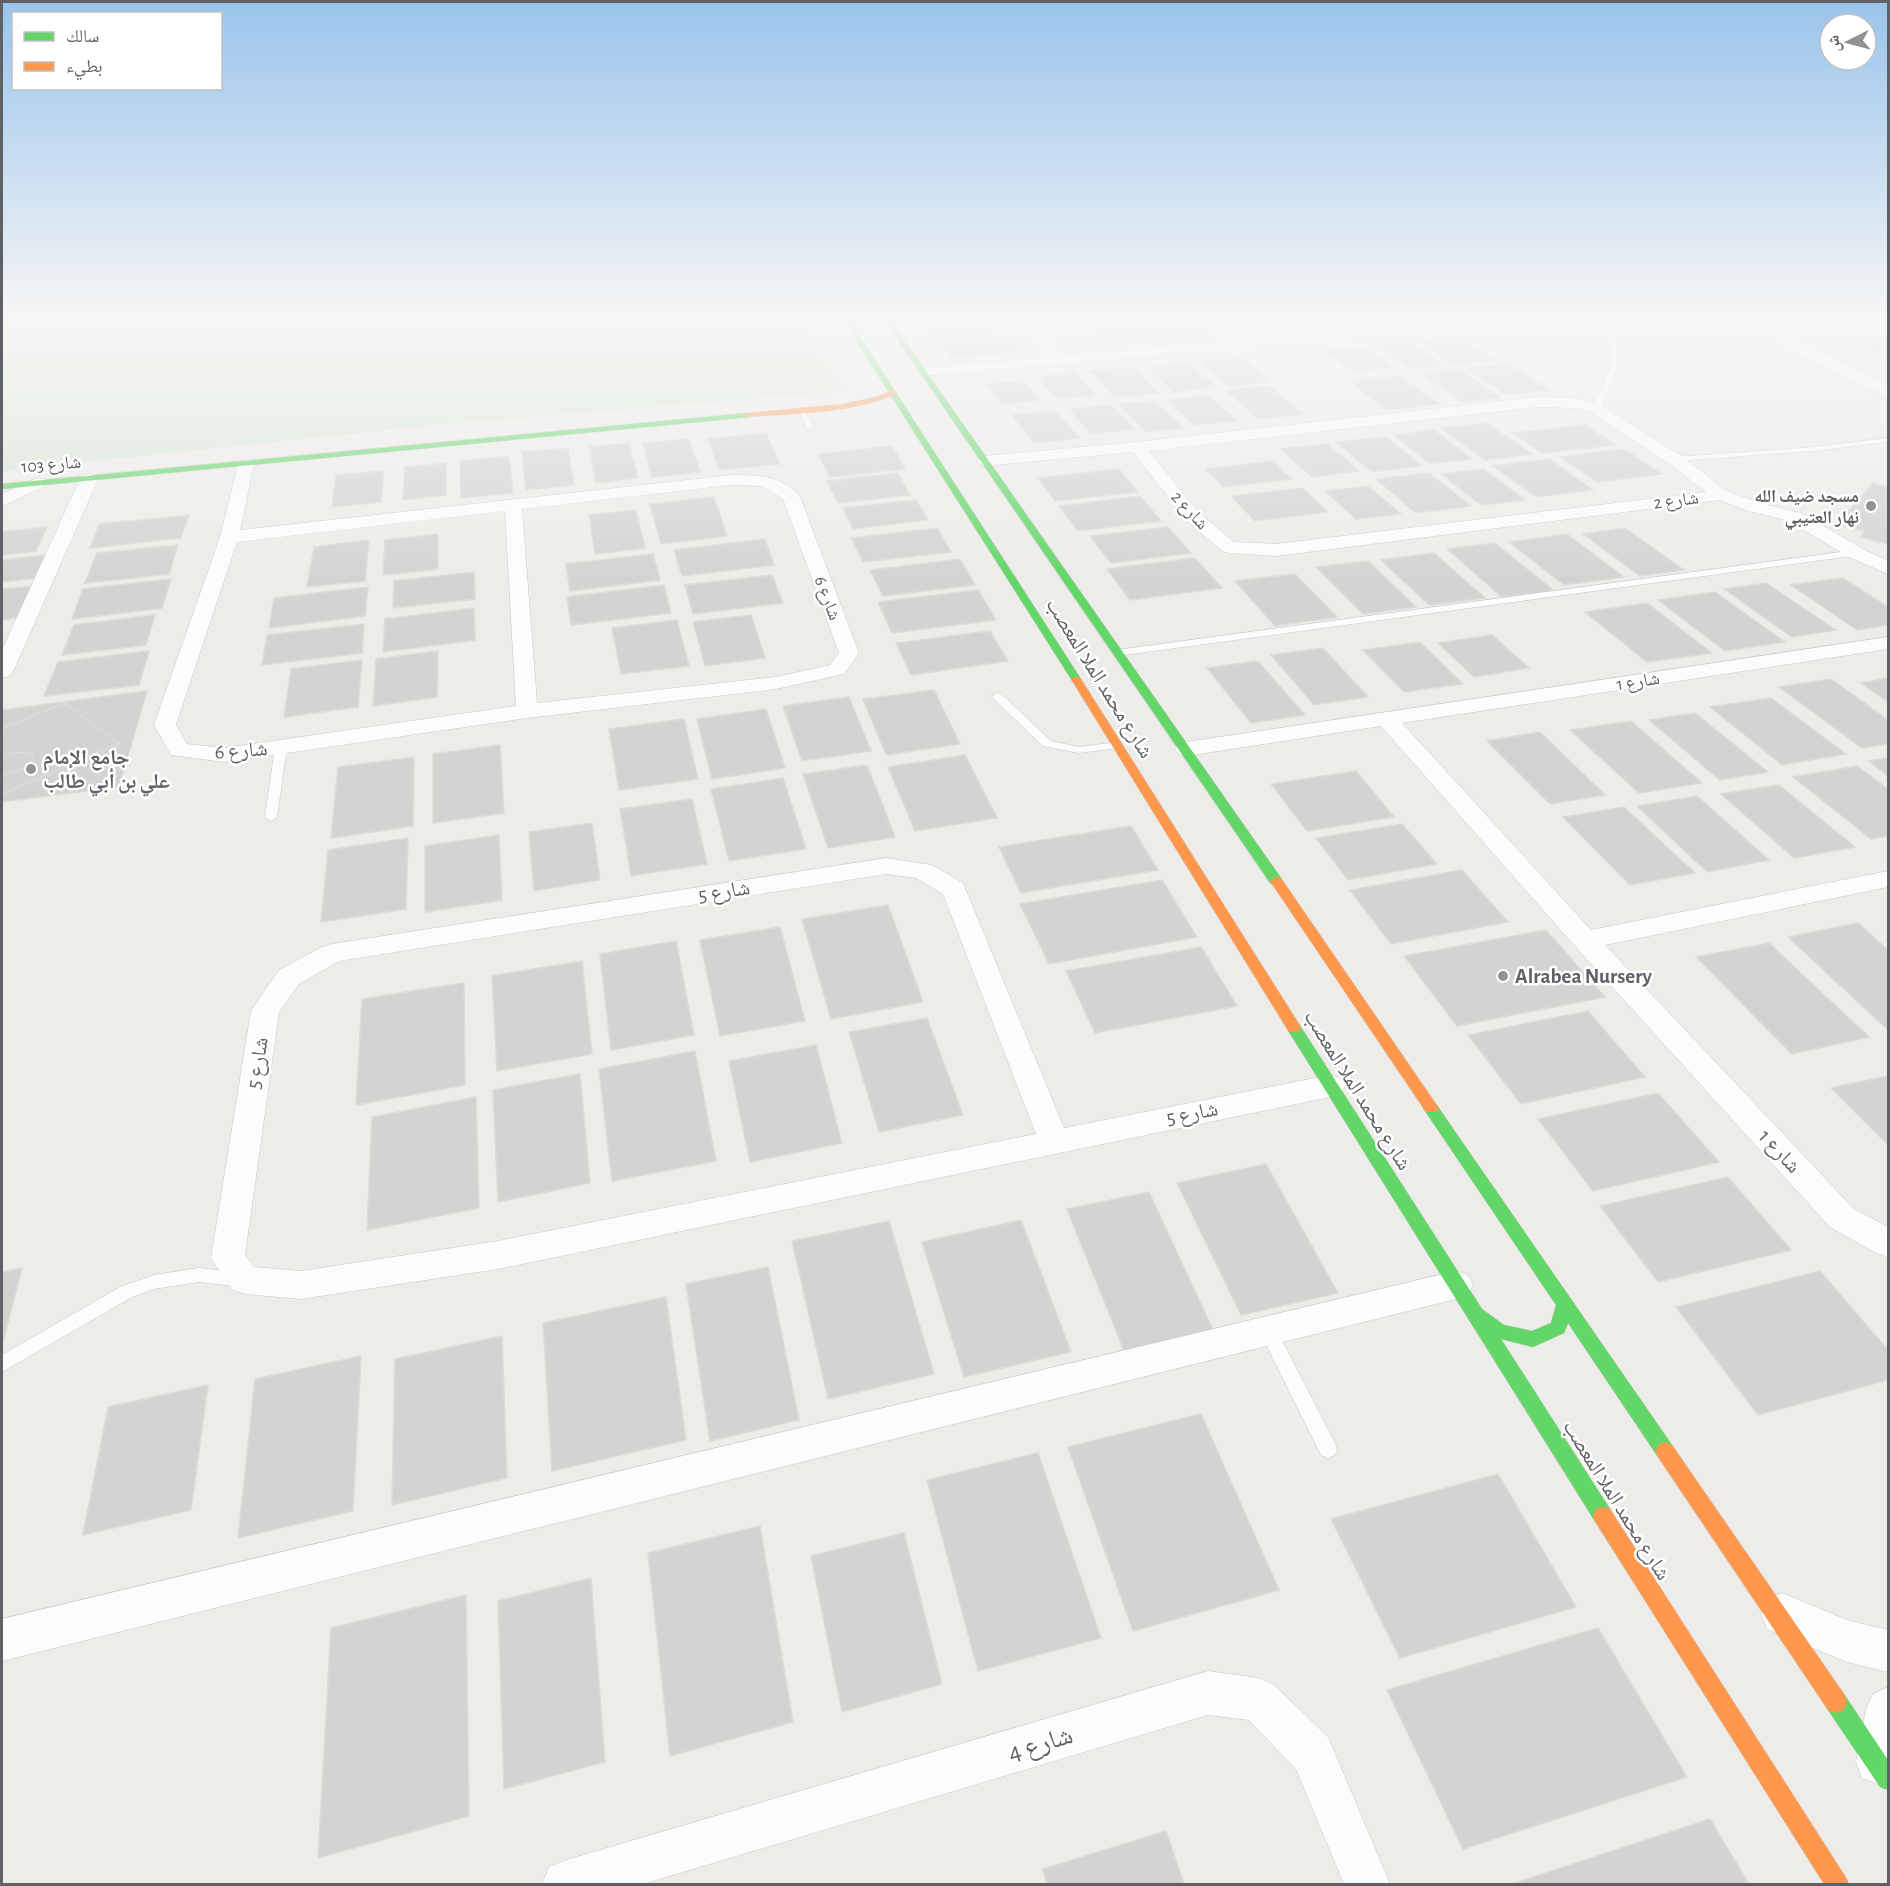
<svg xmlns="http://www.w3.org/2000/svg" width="1890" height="1886" viewBox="0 0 1890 1886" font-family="'Alegreya Sans','Noto Naskh Arabic',sans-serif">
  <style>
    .green { fill: #d8e7d6 }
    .building { fill: #d4d3d1; stroke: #dcdbd8; stroke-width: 1.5 }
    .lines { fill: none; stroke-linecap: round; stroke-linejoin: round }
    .lane-casing { stroke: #c8c8c8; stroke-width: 1 }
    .street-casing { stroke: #c8c8c8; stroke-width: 1 }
    .fast-casing { stroke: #cacaca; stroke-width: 1 }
    .slow-casing { stroke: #cacaca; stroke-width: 1 }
    .lane { fill: #fcfcfc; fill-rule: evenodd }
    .street { fill: #fcfcfc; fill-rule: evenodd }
    .fast { fill: #63d668; fill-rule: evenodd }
    .slow { fill: #ff974d; fill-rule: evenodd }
    .poi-dot { fill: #909293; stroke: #fff; stroke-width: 2 }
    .labels { text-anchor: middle; stroke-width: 5; stroke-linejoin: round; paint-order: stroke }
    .far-street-label { font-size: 18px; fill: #5e6165; stroke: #fff }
    .far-poi-label { font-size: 18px; font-weight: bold; fill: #5e6165; stroke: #fff; text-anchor: end }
    .street-label { font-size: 21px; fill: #5e6165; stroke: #fff }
    .poi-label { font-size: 21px; font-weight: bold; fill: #5e6165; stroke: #fff; text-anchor: start }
    .near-street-label { font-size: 26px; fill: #5e6165; stroke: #fff }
  </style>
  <rect width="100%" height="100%" fill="#edece9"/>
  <path class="green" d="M 2,317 L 802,317 L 844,391 L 435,425 L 2,471 Z"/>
  <path class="building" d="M 925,317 L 988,317 L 929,322 Z
    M 1057,317 L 1117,317 L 1118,318 L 1062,323 Z
    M 1290,317 L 1328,317 L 1338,324 L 1304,327 Z
    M 1342,317 L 1389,317 L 1392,319 L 1351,323 Z
    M 1722,317 L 1775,317 L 1783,321 L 1739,325 Z
    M 1789,317 L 1827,317 L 1830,318 L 1798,321 Z
    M 1183,318 L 1209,339 L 1162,344 L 1138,322 Z
    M 984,321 L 995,334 L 940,339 L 930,326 Z
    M 1126,321 L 1148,341 L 1109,345 L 1088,324 Z
    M 1006,336 L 1020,352 L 951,358 L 938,342 Z
    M 1458,336 L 1494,360 L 1451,364 L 1416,340 Z
    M 1888,336 L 1888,356 L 1854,340 Z
    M 1411,343 L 1445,366 L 1411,369 L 1379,346 Z
    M 1365,348 L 1393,367 L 1352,371 L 1326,351 Z
    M 1242,358 L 1270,382 L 1228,386 L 1201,362 Z
    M 1190,364 L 1216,387 L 1173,392 L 1148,368 Z
    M 1509,364 L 1549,390 L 1505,394 L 1467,369 Z
    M 1132,367 L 1158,393 L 1115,397 L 1090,371 Z
    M 1458,369 L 1501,398 L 1463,402 L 1421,373 Z
    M 1075,373 L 1095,395 L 1057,399 L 1038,377 Z
    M 1400,376 L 1439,404 L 1387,410 L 1350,381 Z
    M 1024,381 L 1040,400 L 1002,404 L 986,384 Z
    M 1269,386 L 1303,414 L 1258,419 L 1226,390 Z
    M 1209,396 L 1237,421 L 1194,425 L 1168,400 Z
    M 1155,401 L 1183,428 L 1146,432 L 1119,404 Z
    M 1111,405 L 1134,429 L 1091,434 L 1070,409 Z
    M 1056,411 L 1079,438 L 1034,443 L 1012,415 Z
    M 1487,423 L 1532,454 L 1485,460 L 1441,428 Z
    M 1585,425 L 1616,445 L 1542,453 L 1513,433 Z
    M 1434,430 L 1472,459 L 1430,464 L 1394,435 Z
    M 766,433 L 780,464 L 719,470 L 708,439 Z
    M 1386,437 L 1422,466 L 1372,472 L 1336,442 Z
    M 689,439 L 700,472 L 652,477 L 643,443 Z
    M 629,443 L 638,478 L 596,483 L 590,447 Z
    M 1328,444 L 1359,471 L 1312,477 L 1281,449 Z
    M 892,446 L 905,469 L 830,477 L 818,454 Z
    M 568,448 L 574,485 L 526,490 L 522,452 Z
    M 1624,449 L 1662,474 L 1597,482 L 1561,457 Z
    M 509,456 L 513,493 L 461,498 L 460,461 Z
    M 1549,459 L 1593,490 L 1536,497 L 1493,466 Z
    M 1272,461 L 1292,479 L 1224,487 L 1206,469 Z
    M 446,463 L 446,495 L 403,500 L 405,467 Z
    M 1119,469 L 1138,492 L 1055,501 L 1038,478 Z
    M 1484,469 L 1525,500 L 1481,505 L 1441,474 Z
    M 384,471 L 381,502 L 332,507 L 336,475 Z
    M 898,473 L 910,495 L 838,503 L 827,481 Z
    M 1429,473 L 1471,506 L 1416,513 L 1376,479 Z
    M 1873,483 L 1888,487 L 1888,544 L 1861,537 L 1865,531 L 1837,524 Z
    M 1368,486 L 1401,514 L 1356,519 L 1325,491 Z
    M 1302,488 L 1328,512 L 1255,521 L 1231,496 Z
    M 1140,496 L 1161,521 L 1078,531 L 1059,506 Z
    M 714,497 L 727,536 L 661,544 L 650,504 Z
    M 916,500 L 928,520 L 853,529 L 843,508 Z
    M 636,510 L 645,548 L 595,554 L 589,515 Z
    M 189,515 L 181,538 L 90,548 L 99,524 Z
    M 47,527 L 36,551 L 2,555 L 2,532 Z
    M 1168,527 L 1191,553 L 1111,563 L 1090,536 Z
    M 937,528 L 951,552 L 863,562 L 851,538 Z
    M 1625,528 L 1684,570 L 1640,576 L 1583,534 Z
    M 438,534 L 438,569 L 383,575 L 385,540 Z
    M 1567,534 L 1624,577 L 1564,585 L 1509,542 Z
    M 765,539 L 774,565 L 682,576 L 674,550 Z
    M 369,540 L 365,581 L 307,587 L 314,547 Z
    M 1495,543 L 1553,590 L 1502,597 L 1447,549 Z
    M 178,545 L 169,574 L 85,583 L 97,553 Z
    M 1434,553 L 1485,598 L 1429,605 L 1381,560 Z
    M 653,554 L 660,580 L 570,591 L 566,564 Z
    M 45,555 L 34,578 L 2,582 L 2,560 Z
    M 1195,558 L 1222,588 L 1130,600 L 1107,569 Z
    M 960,559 L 975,585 L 883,596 L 870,570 Z
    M 1368,561 L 1416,607 L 1363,614 L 1316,567 Z
    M 474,572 L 475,599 L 393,608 L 394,581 Z
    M 1295,574 L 1337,617 L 1275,626 L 1235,581 Z
    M 772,575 L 783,603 L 693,614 L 685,585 Z
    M 1843,578 L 1888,607 L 1888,625 L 1857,630 L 1791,585 Z
    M 171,579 L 162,608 L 72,619 L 83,589 Z
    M 1766,583 L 1836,630 L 1792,637 L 1724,589 Z
    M 664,585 L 671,613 L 571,625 L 567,597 Z
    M 35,586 L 21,617 L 2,620 L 2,589 Z
    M 368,587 L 365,616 L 269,628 L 274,598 Z
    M 978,590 L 996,620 L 892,633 L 878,602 Z
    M 1715,592 L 1785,642 L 1725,651 L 1658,600 Z
    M 1647,603 L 1712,653 L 1647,662 L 1585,612 Z
    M 474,608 L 475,640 L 383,652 L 385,619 Z
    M 155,615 L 146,645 L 62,655 L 74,625 Z
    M 751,615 L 765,658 L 705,666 L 693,622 Z
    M 677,620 L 689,666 L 621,674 L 612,628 Z
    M 364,624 L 362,653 L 262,665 L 267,635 Z
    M 990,631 L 1008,661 L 911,675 L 896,643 Z
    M 1492,635 L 1529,668 L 1474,677 L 1438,643 Z
    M 1420,642 L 1463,684 L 1404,692 L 1363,650 Z
    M 1323,648 L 1368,697 L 1314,705 L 1271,655 Z
    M 149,651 L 139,685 L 44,696 L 58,662 Z
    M 438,651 L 437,697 L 373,706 L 376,659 Z
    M 362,660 L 358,707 L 284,717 L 291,669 Z
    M 1258,661 L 1305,715 L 1251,723 L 1207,668 Z
    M 1888,678 L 1888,702 L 1861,683 Z
    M 1831,679 L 1888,720 L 1888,744 L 1862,748 L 1779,687 Z
    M 934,690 L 960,744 L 886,755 L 863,699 Z
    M 147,691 L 119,787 L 2,802 L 2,710 Z
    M 849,697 L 871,751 L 802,761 L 783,706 Z
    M 1771,698 L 1846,754 L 1782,765 L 1710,707 Z
    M 64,703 L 119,743 L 2,794 L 2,729 Z
    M 766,709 L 785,768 L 712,779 L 697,719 Z
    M 1695,713 L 1768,772 L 1720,780 L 1649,720 Z
    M 684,719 L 698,779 L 619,790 L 609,729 Z
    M 1631,721 L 1702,783 L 1639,793 L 1570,730 Z
    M 1540,732 L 1605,795 L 1550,804 L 1487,741 Z
    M 500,745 L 504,813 L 433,823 L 433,754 Z
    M 19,752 L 30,754 L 33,756 L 31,763 L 21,770 L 2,775 L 2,756 Z
    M 965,755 L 997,818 L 915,831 L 888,767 Z
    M 414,757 L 413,826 L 331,838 L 338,767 Z
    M 1888,758 L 1888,776 L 1869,761 Z
    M 867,765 L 895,837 L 828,848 L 803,774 Z
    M 1857,766 L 1888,789 L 1888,836 L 1871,839 L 1793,777 Z
    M 1356,771 L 1394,817 L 1307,831 L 1271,784 Z
    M 783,778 L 806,849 L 729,861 L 711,789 Z
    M 1779,785 L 1855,847 L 1794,858 L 1721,794 Z
    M 1697,796 L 1769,860 L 1707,872 L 1637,806 Z
    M 692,799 L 707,864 L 631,876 L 620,809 Z
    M 1624,807 L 1695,873 L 1630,885 L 1563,817 Z
    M 592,823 L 600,880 L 534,891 L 529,832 Z
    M 1402,824 L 1437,864 L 1348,880 L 1316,838 Z
    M 1131,826 L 1158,870 L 1021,893 L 999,847 Z
    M 499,835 L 502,900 L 425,912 L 425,846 Z
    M 408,838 L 406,909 L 321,922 L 328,850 Z
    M 1462,870 L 1508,922 L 1391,944 L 1350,890 Z
    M 1162,880 L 1197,937 L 1049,964 L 1020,904 Z
    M 888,905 L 923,1002 L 831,1019 L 802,919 Z
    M 1858,923 L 1888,950 L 1888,1030 L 1788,937 Z
    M 780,927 L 805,1021 L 720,1036 L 700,940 Z
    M 1546,930 L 1605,997 L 1457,1026 L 1404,956 Z
    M 676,941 L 694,1035 L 611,1050 L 600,954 Z
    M 1769,943 L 1869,1037 L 1792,1054 L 1696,957 Z
    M 1201,947 L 1237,1006 L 1095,1033 L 1066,971 Z
    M 582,961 L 592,1054 L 497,1071 L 492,976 Z
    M 464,983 L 465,1085 L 356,1105 L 362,999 Z
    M 1588,1011 L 1645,1077 L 1521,1104 L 1468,1035 Z
    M 927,1018 L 963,1115 L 879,1132 L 849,1032 Z
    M 816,1045 L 842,1143 L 750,1162 L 729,1061 Z
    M 695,1051 L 716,1161 L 612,1181 L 599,1069 Z
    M 580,1074 L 590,1183 L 498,1202 L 493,1090 Z
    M 1886,1076 L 1888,1078 L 1888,1145 L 1831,1088 Z
    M 1658,1093 L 1719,1162 L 1593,1191 L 1538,1119 Z
    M 476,1097 L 479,1208 L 367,1230 L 372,1117 Z
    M 1266,1164 L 1338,1293 L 1241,1315 L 1177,1183 Z
    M 1728,1177 L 1791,1250 L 1658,1282 L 1600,1206 Z
    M 1149,1192 L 1214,1332 L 1125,1353 L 1067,1209 Z
    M 1021,1220 L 1071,1352 L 964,1377 L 922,1242 Z
    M 889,1221 L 934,1374 L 828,1399 L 792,1241 Z
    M 768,1267 L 799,1420 L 710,1441 L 686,1284 Z
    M 22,1268 L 2,1346 L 2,1272 Z
    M 1820,1271 L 1888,1350 L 1888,1380 L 1758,1415 L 1676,1307 Z
    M 666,1297 L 686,1440 L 552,1471 L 543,1323 Z
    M 502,1336 L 507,1478 L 392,1505 L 395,1359 Z
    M 361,1356 L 353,1511 L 238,1538 L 255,1379 Z
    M 208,1385 L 191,1510 L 83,1535 L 108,1407 Z
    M 1201,1414 L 1279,1590 L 1133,1631 L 1068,1447 Z
    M 1038,1453 L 1101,1638 L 978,1671 L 927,1480 Z
    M 1498,1474 L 1576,1607 L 1400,1658 L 1331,1519 Z
    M 760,1526 L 793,1722 L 670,1756 L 648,1553 Z
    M 904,1533 L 942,1684 L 842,1712 L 811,1556 Z
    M 591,1578 L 605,1762 L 504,1789 L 498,1601 Z
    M 466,1595 L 469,1816 L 318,1858 L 331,1628 Z
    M 1598,1628 L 1687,1777 L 1463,1849 L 1387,1690 Z
    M 1710,1819 L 1749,1884 L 1512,1884 Z
    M 1166,1831 L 1184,1884 L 1047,1884 L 1043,1869 Z"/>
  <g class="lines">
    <g class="lane-casing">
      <path id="lane" d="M 1498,317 L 1504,317 L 1507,321 C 1489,331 1463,328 1443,326 L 1440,324 L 1443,322 L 1474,323 L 1500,320 Z
        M 1559,317 L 1594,319 L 1615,317 L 1599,322 L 1617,338 C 1620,367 1613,386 1598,410 L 1591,408 C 1606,385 1613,366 1611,339 L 1592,323 Z
        M 798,408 L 804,408 L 813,426 L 812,428 L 806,428 Z
        M 1888,438 L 1888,442 L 1814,451 L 1674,461 L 1670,459 L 1674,457 L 1814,447 Z
        M 1856,550 L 1861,553 L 1859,555 L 1117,656 L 1112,653 L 1117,650 Z
        M 997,693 L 1001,694 L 1051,741 L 1079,747 L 1117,742 L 1123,745 L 1117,748 L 1079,753 L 1043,746 L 993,698 L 992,696 Z
        M 281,744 L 287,747 L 277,817 L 271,821 L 265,817 L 275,747 Z
        M 199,1268 L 243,1273 L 249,1275 L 252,1280 L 249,1285 L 243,1287 L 199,1282 L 154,1289 L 132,1297 L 2,1372 L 2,1355 L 120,1287 L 154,1275 Z
        M 1268,1322 L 1274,1325 L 1335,1443 L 1337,1449 L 1335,1455 L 1328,1458 L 1321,1455 L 1259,1330 L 1262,1325 Z"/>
    </g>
    <g class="street-casing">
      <path id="street" d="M 1012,317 L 1026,317 L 1063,355 L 1249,339 L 1224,317 L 1239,317 L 1265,338 L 1433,323 L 1438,320 L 1435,317 L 1450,317 L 1452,319 L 1448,327 L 1436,331 L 924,376 L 917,372 L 924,368 L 1048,357 Z
        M 1888,319 L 1888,327 L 1792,338 L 1888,386 L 1888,397 L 1785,347 L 1776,337 L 1792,328 Z
        M 1538,397 L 1574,398 L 1600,405 L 1680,455 L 1727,491 L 1760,503 L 1801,513 L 1863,549 L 1888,561 L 1888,574 L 1849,557 L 1789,521 L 1748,511 L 1720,500 L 1276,556 L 1229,553 L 1222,551 L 1187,521 L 1133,452 L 984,466 L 976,461 L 984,456 L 1137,442 ZM 1538,407 L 1574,408 L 1590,411 L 1668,463 L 1706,492 L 1276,544 L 1234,542 L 1199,513 L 1149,451 Z
        M 246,459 L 254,464 L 240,530 L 732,475 C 756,475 784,475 800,497 L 859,653 L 844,674 L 776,689 L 527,718 L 224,762 L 171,755 L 154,725 L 220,537 L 238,464 ZM 732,485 L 762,486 L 783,499 L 839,653 L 830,665 L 776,677 L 537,703 L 522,509 ZM 505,511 L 516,706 L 224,748 L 187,744 L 176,725 L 237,542 Z
        M 89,474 L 95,475 L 98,479 L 13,672 L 9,676 L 2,678 L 2,650 L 80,479 L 83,475 Z
        M 37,478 L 43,479 L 46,483 L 43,487 L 2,506 L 2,494 Z
        M 1888,637 L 1888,649 L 1402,723 L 1591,930 L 1888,871 L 1888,887 L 1605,945 L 1854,1209 L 1888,1227 L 1888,1257 L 1876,1253 L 1830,1227 L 1575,946 L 1381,726 L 1186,756 L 1178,754 L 1175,749 L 1178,744 L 1186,742 Z
        M 886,858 L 932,865 L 963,883 L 1064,1128 L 1330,1075 L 1341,1078 L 1345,1086 L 1341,1094 L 1330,1097 L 498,1269 L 301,1299 L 245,1294 L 233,1290 L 211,1258 L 251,1011 L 279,970 L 322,947 L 332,944 ZM 886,874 L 916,878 L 943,894 L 1036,1134 L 498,1241 L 301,1271 L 254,1267 L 245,1255 L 279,1012 L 299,984 L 339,961 Z
        M 1456,1271 L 1468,1275 L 1473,1285 L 1468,1295 L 1456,1299 L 2,1661 L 2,1619 Z
        M 1782,1593 L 1847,1620 L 1888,1630 L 1888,1672 L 1847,1662 L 1767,1629 L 1761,1614 L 1767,1599 Z
        M 1208,1671 L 1259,1678 L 1274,1685 L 1328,1737 L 1390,1884 L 1344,1884 L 1296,1769 L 1249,1720 L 1208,1715 L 643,1884 L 542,1884 L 549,1867 L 566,1860 Z
        M 1888,1687 L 1888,1780 L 1878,1784 L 1862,1778 L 1856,1762 L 1866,1709 L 1873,1694 Z"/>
    </g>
    <g class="fast-casing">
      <path id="fast" d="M 841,317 L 847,317 L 1081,679 L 1080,681 L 1072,681 L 1071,679 Z
        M 882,317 L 888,317 L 1281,878 L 1282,881 L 1281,884 L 1271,884 Z
        M 748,413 L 752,415 L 751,417 L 2,489 L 2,484 Z
        M 1294,1023 L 1299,1024 L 1482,1309 L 1504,1325 L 1532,1331 L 1551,1323 L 1556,1305 L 1423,1108 L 1426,1104 L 1436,1104 L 1672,1445 L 1674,1451 L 1672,1457 L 1665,1460 L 1658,1457 L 1568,1323 L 1564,1333 L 1533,1347 L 1501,1339 L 1610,1509 L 1613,1516 L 1610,1523 L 1603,1525 L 1596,1523 L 1289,1032 L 1287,1028 L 1289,1024 Z
        M 1836,1691 L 1844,1694 L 1888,1760 L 1888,1790 L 1880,1787 L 1828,1710 L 1825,1702 L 1828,1694 Z"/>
    </g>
    <g class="slow-casing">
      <path id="slow" d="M 893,390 L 897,392 L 896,394 C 849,414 798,413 748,417 L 744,415 L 748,413 L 843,404 L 876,397 Z
        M 1076,676 L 1081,679 L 1299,1024 L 1301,1028 L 1299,1032 L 1289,1032 L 1071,679 Z
        M 1276,877 L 1281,878 L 1436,1104 L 1439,1108 L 1436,1112 L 1426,1112 L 1270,881 Z
        M 1665,1442 L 1672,1445 L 1844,1694 L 1847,1702 L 1844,1710 L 1836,1713 L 1828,1710 L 1658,1457 L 1656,1451 L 1658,1445 Z
        M 1603,1507 L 1610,1509 L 1845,1876 L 1849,1884 L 1824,1884 L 1596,1523 L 1593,1516 L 1596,1509 Z"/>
    </g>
    <use href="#lane" class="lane"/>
    <use href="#street" class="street"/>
    <use href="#fast" class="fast"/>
    <use href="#slow" class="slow"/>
  </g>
  <linearGradient id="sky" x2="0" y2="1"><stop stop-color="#99c4ec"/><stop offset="0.55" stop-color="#f7f6f5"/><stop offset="1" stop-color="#f7f6f5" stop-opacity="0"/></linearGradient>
  <rect width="1890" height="581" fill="url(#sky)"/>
  <g class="poi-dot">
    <circle cx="1871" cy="506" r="6"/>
    <circle cx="31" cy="769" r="6"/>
    <circle cx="1503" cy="976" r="6"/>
  </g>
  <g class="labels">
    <g class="far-street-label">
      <text transform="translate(51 464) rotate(-5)" y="6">شارع 103</text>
      <text transform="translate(1676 500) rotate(-7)" y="6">شارع 2</text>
      <text transform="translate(1190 510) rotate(47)" y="6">شارع 2</text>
      <text transform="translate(828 598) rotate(69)" y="6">شارع 6</text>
      <text transform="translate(1638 681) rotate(-9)" y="6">شارع 1</text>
    </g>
    <g class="far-poi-label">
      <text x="1859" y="502">مسجد ضيف الله<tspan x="1859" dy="21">نهار العتيبي</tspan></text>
    </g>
    <g class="street-label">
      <text transform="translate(1100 678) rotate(58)" y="7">شارع محمد الملا المعصب</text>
      <text transform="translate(241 750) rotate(-4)" y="7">شارع 6</text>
      <text transform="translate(724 891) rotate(-9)" y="7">شارع 5</text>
      <text transform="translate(257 1063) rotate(-81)" y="7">شارع 5</text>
      <text transform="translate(1358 1090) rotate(58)" y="7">شارع محمد الملا المعصب</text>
      <text transform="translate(1192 1113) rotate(-11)" y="7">شارع 5</text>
      <text transform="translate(1780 1151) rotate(47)" y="7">شارع 1</text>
      <text transform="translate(1617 1500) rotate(58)" y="7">شارع محمد الملا المعصب</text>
    </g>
    <g class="poi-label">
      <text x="43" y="764">جامع الإمام<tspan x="43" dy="24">علي بن أبي طالب</tspan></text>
      <text x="1515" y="983">Alrabea Nursery</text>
    </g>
    <g class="near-street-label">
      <text transform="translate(1040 1743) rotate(-17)" y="9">شارع 4</text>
    </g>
  </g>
  <rect width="1890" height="1886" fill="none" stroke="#5e6165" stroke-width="6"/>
  <rect x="12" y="12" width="210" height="78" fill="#ffffff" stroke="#bfc0c1" stroke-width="1.5"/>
  <rect x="24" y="32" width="30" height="9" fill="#63d668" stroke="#bfc0c1" stroke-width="1.5"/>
  <text x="66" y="42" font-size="18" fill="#5e6165">سالك</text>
  <rect x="24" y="62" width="30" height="9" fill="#ff974d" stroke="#bfc0c1" stroke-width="1.5"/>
  <text x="66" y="72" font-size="18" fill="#5e6165">بطيء</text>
  <g transform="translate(1848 42) rotate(264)"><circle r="28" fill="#ffffff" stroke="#bfc0c1" stroke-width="1.5"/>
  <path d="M0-4.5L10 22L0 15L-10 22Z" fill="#909293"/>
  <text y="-9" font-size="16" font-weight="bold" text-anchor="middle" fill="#5e6165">ش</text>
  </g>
</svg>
